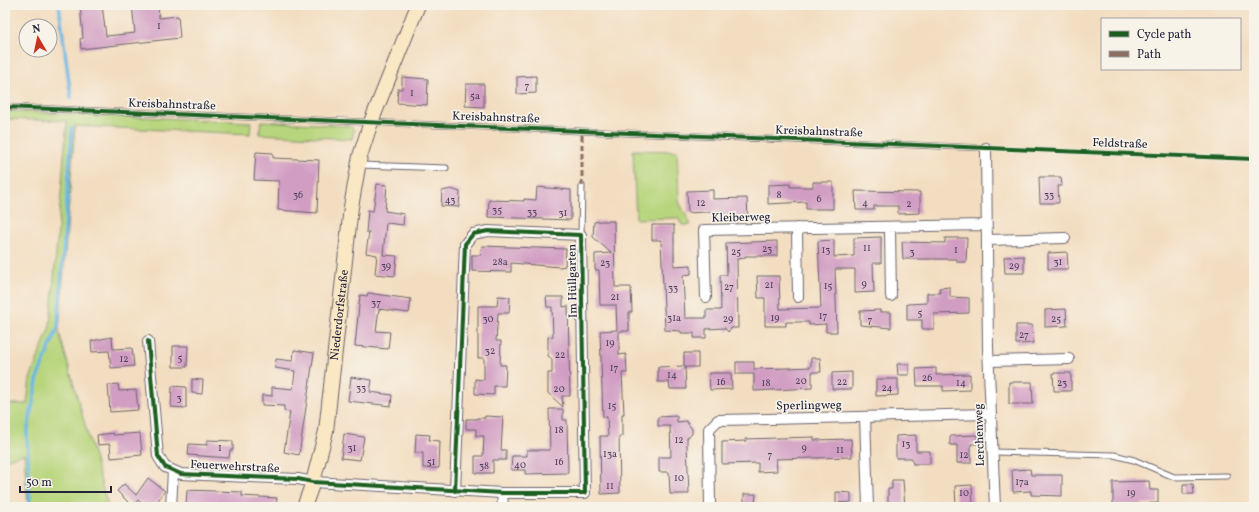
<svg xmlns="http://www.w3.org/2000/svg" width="1259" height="512" viewBox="0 0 1259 512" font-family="Vollkorn,serif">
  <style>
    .green { fill: #b7d57c; stroke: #6c7c5c }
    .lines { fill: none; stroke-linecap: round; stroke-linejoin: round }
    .stream { stroke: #6bb7e4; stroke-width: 3.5 }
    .building { fill: #d19dc3 }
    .service-casing { stroke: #6b636a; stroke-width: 7 }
    .minor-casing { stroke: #6b636a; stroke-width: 12 }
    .secondary-casing { stroke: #6b636a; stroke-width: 16 }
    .service { stroke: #fff; stroke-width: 5 }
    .minor { stroke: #fff; stroke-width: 10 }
    .secondary { stroke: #fae7c3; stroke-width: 14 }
    .quiet { stroke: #8d6e63; stroke-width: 3; stroke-dasharray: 6 3; stroke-linecap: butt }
    .cycleway-casing { stroke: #f7f3e8; stroke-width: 6 }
    .cycleway { stroke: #1b5e20; stroke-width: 4 }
    .labels { text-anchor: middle; stroke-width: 3.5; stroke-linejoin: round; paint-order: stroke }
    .number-label { font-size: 10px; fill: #4e415d }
    .street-label { font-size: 12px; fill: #22223b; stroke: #f7f3e8 }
  </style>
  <rect width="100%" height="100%" fill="#f7f3e8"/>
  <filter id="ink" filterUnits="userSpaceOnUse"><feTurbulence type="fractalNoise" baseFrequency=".025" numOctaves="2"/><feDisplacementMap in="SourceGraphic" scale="8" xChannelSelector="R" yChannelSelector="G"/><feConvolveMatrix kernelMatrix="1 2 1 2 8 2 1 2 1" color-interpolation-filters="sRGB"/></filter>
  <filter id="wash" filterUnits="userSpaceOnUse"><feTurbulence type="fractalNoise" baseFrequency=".012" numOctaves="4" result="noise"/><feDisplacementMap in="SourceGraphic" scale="16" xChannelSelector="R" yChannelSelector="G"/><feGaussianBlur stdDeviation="0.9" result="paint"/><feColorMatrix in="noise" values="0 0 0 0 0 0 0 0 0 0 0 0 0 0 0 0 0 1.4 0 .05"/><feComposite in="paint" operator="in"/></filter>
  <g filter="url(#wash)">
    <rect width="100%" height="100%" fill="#f3ddc0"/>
    <path class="green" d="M 5,111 L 251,122 L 250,134 L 75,126 L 59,332 L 108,507 L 28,507 L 24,454 L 5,460 L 5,404 L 27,404 L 30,379 L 50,326 L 67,121 L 5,119 Z
      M 261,121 L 350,126 L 354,130 L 352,139 L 259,134 Z
      M 633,150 L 677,151 L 679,202 L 691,225 L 682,225 L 678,218 L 636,219 Z"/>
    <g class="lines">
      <path class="stream" d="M 59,5 L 71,98
        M 30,507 L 27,434 L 38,376 L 58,327 L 72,128"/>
    </g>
    <g id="blocks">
      <path class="building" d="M 80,5 L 102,5 L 106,36 L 135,33 L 132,5 L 158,5 L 159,18 L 178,16 L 180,38 L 81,49 L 80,39 L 83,38 Z
        M 536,76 L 536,93 L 517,94 L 517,77 Z
        M 402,77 L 428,79 L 427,105 L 397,103 L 398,89 L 402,89 Z
        M 466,84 L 484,84 L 484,107 L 465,106 Z
        M 256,152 L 273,153 L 273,158 L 319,160 L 317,213 L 278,210 L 279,181 L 254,180 Z
        M 1039,177 L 1061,177 L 1062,186 L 1058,186 L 1059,203 L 1040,203 Z
        M 813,182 L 833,182 L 833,209 L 806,209 L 806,202 L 768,204 L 768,185 L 790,184 L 790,187 L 813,187 Z
        M 377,184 L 387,185 L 385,211 L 404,214 L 403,225 L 386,223 L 383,255 L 397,256 L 395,276 L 375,274 L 377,255 L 366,253 L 369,232 L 366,232 L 368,210 L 373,211 Z
        M 537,187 L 571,190 L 571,220 L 488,217 L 489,200 L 524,201 L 524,199 L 536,200 Z
        M 451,189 L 460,192 L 459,207 L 441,206 L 442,191 Z
        M 713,190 L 713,199 L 747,198 L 748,219 L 724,220 L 724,211 L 688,213 L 687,191 Z
        M 855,191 L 920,192 L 920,213 L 898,214 L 898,206 L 874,206 L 874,210 L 856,210 Z
        M 601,221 L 614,221 L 615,287 L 631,287 L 632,312 L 629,312 L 629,331 L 619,331 L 619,355 L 626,354 L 627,373 L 622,373 L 624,414 L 622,414 L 622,436 L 619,436 L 620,493 L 601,494 L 600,436 L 608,436 L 607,417 L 603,417 L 600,331 L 617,330 L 616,305 L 600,305 L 599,270 L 595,270 L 595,254 L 611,253 L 593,237 L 594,222 Z
        M 652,225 L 674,225 L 674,266 L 691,265 L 691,274 L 683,275 L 685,318 L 706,318 L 706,310 L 721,310 L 720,275 L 727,275 L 726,243 L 777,241 L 777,256 L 745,256 L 745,258 L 737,259 L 738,328 L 731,328 L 728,332 L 725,328 L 706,329 L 706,338 L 694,338 L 694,333 L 681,333 L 681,331 L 665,330 L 661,240 L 652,240 Z
        M 881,237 L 881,263 L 873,263 L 874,292 L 855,293 L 855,269 L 835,269 L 837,332 L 826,332 L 826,324 L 809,325 L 809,322 L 786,322 L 786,326 L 765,326 L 765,298 L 758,298 L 757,276 L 779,276 L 780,309 L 821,308 L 818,241 L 834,240 L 834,257 L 854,256 L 854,238 Z
        M 945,238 L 967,238 L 966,262 L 957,262 L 957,259 L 903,259 L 902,242 L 945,243 Z
        M 482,246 L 566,249 L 565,266 L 560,267 L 511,263 L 511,272 L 472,271 L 472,255 L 481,255 Z
        M 1067,252 L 1068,269 L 1048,269 L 1048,253 Z
        M 1024,256 L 1024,273 L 1005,273 L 1004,257 Z
        M 950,287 L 950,297 L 969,298 L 969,313 L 934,314 L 934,329 L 922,329 L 922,320 L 907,320 L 907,304 L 927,303 L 927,293 L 940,293 L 939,288 Z
        M 368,293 L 411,299 L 409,313 L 379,309 L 376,331 L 390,332 L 388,349 L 355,346 L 360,295 L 367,296 Z
        M 498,296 L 510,297 L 509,313 L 498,313 L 496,341 L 501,341 L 500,365 L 506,365 L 505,386 L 494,386 L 494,395 L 475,394 L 475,379 L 484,380 L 484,358 L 478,358 L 478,306 L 497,306 Z
        M 546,297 L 563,297 L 563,307 L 568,306 L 570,396 L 562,396 L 563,407 L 548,393 L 548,373 L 552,373 L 552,359 L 548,356 L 548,337 L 553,336 L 552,307 L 547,307 Z
        M 1066,309 L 1067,326 L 1045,327 L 1045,310 Z
        M 880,310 L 880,312 L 891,312 L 891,328 L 860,325 L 860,311 Z
        M 1016,325 L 1032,325 L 1033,343 L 1016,344 Z
        M 112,337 L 113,349 L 132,348 L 134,366 L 111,368 L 109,351 L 92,352 L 91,341 Z
        M 173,346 L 188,346 L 187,367 L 173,367 Z
        M 294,350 L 314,353 L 299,455 L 284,452 L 290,412 L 284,411 L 284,406 L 262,405 L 262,395 L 272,396 L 272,387 L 293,389 L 295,371 L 275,368 L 276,359 L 293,361 Z
        M 684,353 L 698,353 L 698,367 L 685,367 L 686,389 L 670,389 L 669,382 L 658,382 L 658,367 L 684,366 Z
        M 811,358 L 820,358 L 821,372 L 812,372 L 812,388 L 754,391 L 754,374 L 736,374 L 736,362 L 754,362 L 754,369 L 789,368 L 811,367 Z
        M 897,364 L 909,364 L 909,375 L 898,375 Z
        M 936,368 L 936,375 L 970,374 L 970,390 L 943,391 L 943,386 L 917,386 L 916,369 Z
        M 852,372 L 852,389 L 832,389 L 832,373 Z
        M 709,373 L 731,373 L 732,389 L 710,390 Z
        M 1053,373 L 1071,373 L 1071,391 L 1054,391 Z
        M 351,377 L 372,380 L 370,392 L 392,395 L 391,406 L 348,401 Z
        M 192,379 L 203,380 L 202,394 L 192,393 Z
        M 876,379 L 898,379 L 898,395 L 876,396 Z
        M 1009,382 L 1032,382 L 1033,404 L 1009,404 Z
        M 118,384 L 119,391 L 136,390 L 138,410 L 110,412 L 108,385 Z
        M 172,386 L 186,387 L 186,408 L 171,407 Z
        M 549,409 L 563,409 L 563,420 L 567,420 L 568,473 L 525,474 L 525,470 L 511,470 L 512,456 L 527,456 L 527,450 L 550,450 Z
        M 485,416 L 503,417 L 501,450 L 506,450 L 506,460 L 493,460 L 493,473 L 475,473 L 475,456 L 483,456 L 484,436 L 476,436 L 476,429 L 466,429 L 466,419 L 477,419 L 477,418 L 485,418 Z
        M 677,416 L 677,422 L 686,421 L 692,429 L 692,434 L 687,438 L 687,445 L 689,494 L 670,494 L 669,472 L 659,472 L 659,457 L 671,457 L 670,426 L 658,426 L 658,417 Z
        M 113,433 L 113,435 L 140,433 L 142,455 L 111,458 L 110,444 L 98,445 L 97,435 Z
        M 344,434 L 364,437 L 360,460 L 341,458 Z
        M 416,434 L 430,435 L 429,440 L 440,441 L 439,468 L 423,468 L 423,453 L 415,453 Z
        M 916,435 L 916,451 L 930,451 L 930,464 L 913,464 L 912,458 L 896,458 L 896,436 Z
        M 977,435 L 978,444 L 971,444 L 971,463 L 957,463 L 957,445 L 950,445 L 950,436 Z
        M 814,437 L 814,440 L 851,439 L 852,457 L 776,459 L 777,471 L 758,472 L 758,463 L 722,464 L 722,442 L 746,441 L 745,439 Z
        M 207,440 L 233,441 L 233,450 L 230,450 L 229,458 L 188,455 L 189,444 L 207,445 Z
        M 1030,469 L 1031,475 L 1062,475 L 1062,496 L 1031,495 L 1031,491 L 1013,492 L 1012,470 Z
        M 148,478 L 165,491 L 153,507 L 147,507 L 138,500 L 133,507 L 117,491 L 124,484 L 136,495 Z
        M 892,480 L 903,480 L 905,507 L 888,507 L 888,489 L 892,489 Z
        M 1149,481 L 1150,490 L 1158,490 L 1158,503 L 1113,505 L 1113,482 Z
        M 1183,484 L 1193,484 L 1194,494 L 1183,494 Z
        M 972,485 L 973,507 L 956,507 L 955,486 Z
        M 187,490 L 242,492 L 242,496 L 277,498 L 276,507 L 186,505 Z
        M 836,492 L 851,493 L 851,502 L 836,503 Z
        M 744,494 L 756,494 L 755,505 L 744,504 Z"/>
    </g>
  </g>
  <g filter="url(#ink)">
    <use href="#blocks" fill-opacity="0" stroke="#6b636a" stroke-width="1"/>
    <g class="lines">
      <g class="service-casing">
        <path id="service" d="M 5,107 L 986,148
          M 360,165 L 446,168
          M 581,235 L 582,186
          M 992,452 L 1114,455 L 1134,460 L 1174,477 L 1227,476
          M 5,505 L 9,504 L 10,507"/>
      </g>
      <g class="minor-casing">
        <path id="minor" d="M 986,148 L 988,348 L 995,507
          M 890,227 L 891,296
          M 797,228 L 798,297
          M 987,240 L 1065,238
          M 706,297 L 704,230 L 986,225
          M 148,341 L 158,456 L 165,467 L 181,474 L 298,479 L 313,482 L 502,493 L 585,493 L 581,235 L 488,231 L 473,234 L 465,244 L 455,491
          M 989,361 L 1069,359
          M 865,417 L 868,507
          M 502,493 L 503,507
          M 171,507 L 173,471
          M 710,507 L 709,429 L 718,420 L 991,414"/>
      </g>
      <g class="secondary-casing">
        <g id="secondary">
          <path id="s1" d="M 304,507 L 313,482 L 326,431 L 351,207 L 360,156 L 371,122 L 418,5"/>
        </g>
      </g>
      <use href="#service" class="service"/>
      <use href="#minor" class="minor"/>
      <use href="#secondary" class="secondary"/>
      <path class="quiet" d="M 582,186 L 582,131"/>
      <g class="cycleway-casing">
        <path id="cycleway" d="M 5,107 L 1254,159
          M 148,341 L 158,456 L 165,467 L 181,474 L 298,479 L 313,482 L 502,493 L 585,493 L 581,235 L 488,231 L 473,234 L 465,244 L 455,491"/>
      </g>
      <use href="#cycleway" class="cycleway"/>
    </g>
  </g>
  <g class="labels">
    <g class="number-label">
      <text x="159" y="29">1</text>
      <text x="527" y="89">7</text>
      <text x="412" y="96">1</text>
      <text x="475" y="99">5a</text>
      <text x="298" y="198">36</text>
      <text x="779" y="198">8</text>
      <text x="1049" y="198">33</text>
      <text x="819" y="202">6</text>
      <text x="450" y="203">43</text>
      <text x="701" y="206">12</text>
      <text x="865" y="206">4</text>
      <text x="909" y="207">2</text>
      <text x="497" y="213">35</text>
      <text x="532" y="215">33</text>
      <text x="563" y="216">31</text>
      <text x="867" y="251">11</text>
      <text x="767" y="252">23</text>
      <text x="826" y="253">13</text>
      <text x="956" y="253">1</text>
      <text x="736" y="255">25</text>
      <text x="912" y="255">3</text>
      <text x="500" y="265">28a</text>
      <text x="1058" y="265">31</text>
      <text x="605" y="266">23</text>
      <text x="386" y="269">39</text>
      <text x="1014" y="269">29</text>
      <text x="864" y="287">9</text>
      <text x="769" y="288">21</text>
      <text x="828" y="289">15</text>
      <text x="729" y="290">27</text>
      <text x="673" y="291">33</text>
      <text x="615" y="300">21</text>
      <text x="376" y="306">37</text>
      <text x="920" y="316">5</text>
      <text x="823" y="319">17</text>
      <text x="674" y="321">31a</text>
      <text x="775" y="321">19</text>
      <text x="488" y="322">30</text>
      <text x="728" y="322">29</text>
      <text x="1056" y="322">25</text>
      <text x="870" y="323">7</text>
      <text x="1024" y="338">27</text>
      <text x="610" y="346">19</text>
      <text x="490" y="354">32</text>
      <text x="560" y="358">22</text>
      <text x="180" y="361">5</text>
      <text x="124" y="362">12</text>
      <text x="614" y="371">17</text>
      <text x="672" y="378">14</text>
      <text x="927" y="381">26</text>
      <text x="801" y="384">20</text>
      <text x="721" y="385">16</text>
      <text x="842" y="385">22</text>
      <text x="766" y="386">18</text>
      <text x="961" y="386">14</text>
      <text x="1062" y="386">23</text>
      <text x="361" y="391">33</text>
      <text x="887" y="391">24</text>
      <text x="559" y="392">20</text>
      <text x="179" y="401">3</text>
      <text x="612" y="409">15</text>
      <text x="559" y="433">18</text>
      <text x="679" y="443">12</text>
      <text x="906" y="447">13</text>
      <text x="220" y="451">1</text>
      <text x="352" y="451">31</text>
      <text x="804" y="451">9</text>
      <text x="840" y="453">11</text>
      <text x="610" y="457">13a</text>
      <text x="770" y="458">7</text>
      <text x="964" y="458">12</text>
      <text x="431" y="465">51</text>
      <text x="559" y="465">16</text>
      <text x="520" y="468">40</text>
      <text x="484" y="469">38</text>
      <text x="679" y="481">10</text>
      <text x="1022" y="485">17a</text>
      <text x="610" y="489">11</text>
      <text x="964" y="496">10</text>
      <text x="1131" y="496">19</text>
    </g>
    <g class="street-label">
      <text transform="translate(172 104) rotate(2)" y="4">Kreisbahnstraße</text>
      <text transform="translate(496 117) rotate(2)" y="4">Kreisbahnstraße</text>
      <text transform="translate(819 131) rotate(2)" y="4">Kreisbahnstraße</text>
      <text transform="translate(1120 143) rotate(2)" y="4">Feldstraße</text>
      <text transform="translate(741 217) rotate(-1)" y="4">Kleiberweg</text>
      <text transform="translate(572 281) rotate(-91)" y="4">Im Hüllgarten</text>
      <text dy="4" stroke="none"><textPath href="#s1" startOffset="196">Niederdorfstraße</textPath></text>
      <text transform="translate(809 405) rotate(-1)" y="4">Sperlingweg</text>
      <text transform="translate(979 435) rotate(-92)" y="4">Lerchenweg</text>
      <text transform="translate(235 466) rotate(3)" y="4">Feuerwehrstraße</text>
    </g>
  </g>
  <rect width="1259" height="512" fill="none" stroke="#f7f3e8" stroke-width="20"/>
  <rect x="1101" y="18" width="140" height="52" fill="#f7f3e8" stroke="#a29fa3"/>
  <rect x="1109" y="31" width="20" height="6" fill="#1b5e20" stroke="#a29fa3"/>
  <text x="1137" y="38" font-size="12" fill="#22223b">Cycle path</text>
  <rect x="1109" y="51" width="20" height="6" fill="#8d6e63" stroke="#a29fa3"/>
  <text x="1137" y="58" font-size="12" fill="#22223b">Path</text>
  <g transform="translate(38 38) rotate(351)"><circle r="19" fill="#f7f3e8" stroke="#a29fa3"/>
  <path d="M0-3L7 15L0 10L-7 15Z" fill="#c8321e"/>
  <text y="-6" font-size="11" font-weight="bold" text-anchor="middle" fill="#22223b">N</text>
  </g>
  <path d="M20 486v6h91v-6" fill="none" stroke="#22223b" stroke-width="2"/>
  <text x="26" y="486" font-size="12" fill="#22223b" stroke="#f7f3e8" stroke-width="3" paint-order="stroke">50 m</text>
</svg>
